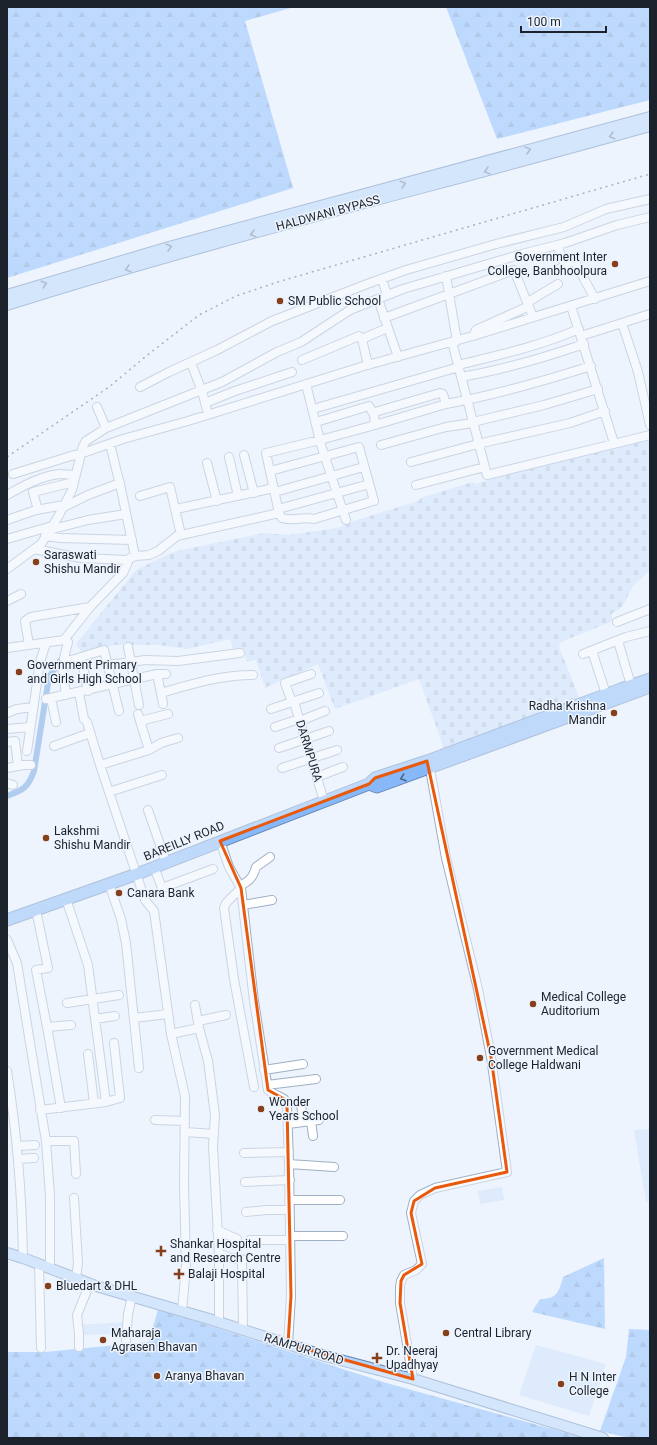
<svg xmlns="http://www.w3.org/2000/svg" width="657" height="1445" font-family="Roboto,sans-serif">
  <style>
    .grass { fill: #cbdffa }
    .forest { fill: url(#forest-firs) }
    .cemetery { fill: url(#cemetery-stones) }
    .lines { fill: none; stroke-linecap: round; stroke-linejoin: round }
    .canal { stroke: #679bdd; stroke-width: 6 }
    .minor-casing { stroke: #9fafc4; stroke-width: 10 }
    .major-casing { stroke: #6284b1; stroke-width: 12 }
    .highway-casing { stroke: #6284b1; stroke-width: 13 }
    .minor { stroke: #fff; stroke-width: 8 }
    .major { stroke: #b7d4fb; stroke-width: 10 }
    .highway { stroke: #87b8f9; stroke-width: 11 }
    .rail { stroke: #5a6069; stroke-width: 1.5; stroke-dasharray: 2 4; stroke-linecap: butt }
    .oneway { stroke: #6a7b93 }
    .oneway2 { stroke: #4c6688 }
    .marked { fill: none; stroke: #e8590c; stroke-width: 3; stroke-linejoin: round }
    .poi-dot { fill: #853f1a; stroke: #edf4fd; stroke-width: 1.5 }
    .labels { text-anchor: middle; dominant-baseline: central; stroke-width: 3; stroke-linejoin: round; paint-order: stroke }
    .street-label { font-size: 12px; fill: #1c222b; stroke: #edf4fd }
    .poi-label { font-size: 12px; fill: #1c222b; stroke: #edf4fd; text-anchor: start }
  </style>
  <defs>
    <pattern id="forest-firs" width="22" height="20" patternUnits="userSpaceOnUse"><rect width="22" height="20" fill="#84b9fe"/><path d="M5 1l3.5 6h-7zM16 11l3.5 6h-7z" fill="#6b96ce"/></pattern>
    <pattern id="cemetery-stones" width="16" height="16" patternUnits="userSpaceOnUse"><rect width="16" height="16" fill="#cbdffa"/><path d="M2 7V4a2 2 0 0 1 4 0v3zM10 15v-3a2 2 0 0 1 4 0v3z" fill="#aebfd6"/></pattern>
  </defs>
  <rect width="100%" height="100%" fill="#edf4fd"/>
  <path class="grass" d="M650,1129V1201L646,1202L634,1130Z
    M502,1187L504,1200L480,1204L478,1191Z
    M124,1322L123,1345L122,1334L83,1335V1346L80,1325Z
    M536,1345L606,1364L589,1416L519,1395Z"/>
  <path class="forest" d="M7,7H294L245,21L293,188L7,278Z
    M446,7H650V100L497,139Z
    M604,1258L605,1329L532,1312L540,1299C557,1299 559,1292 563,1277Z
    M158,1309L383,1382L585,1438H7V1352H45L149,1342Z
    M629,1329L650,1330V1438H629L600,1431L626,1357Z"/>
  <path class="cemetery" d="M650,437V570L633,586L622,607L611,614L613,621L561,642L559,647L580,700L445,751L419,679L335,709L318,664L265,688L256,660L247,662L244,652H234L230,639L187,649L158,645H114L82,653L76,644L136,570L169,554L177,551L264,533L288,535L337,528L357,520L418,501L421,498L473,482L476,484L488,480V478Z"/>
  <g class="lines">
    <path class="canal" d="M7,796C23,790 28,788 34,771L49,677L61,660"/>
    <defs>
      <path id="minor" d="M557,245L565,265
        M556,271L574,260L595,299
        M446,276L457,341
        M382,279L387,295
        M378,299L398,357
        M528,302L558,284
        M571,306L614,443
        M384,318L514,270L533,317
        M622,323L650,314
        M473,336L476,330L529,306
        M581,336L622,323L638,372L650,425
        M362,339L387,328
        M452,342L487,475L650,435
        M302,360L359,336L362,339L368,365
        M191,363L202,391L208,414
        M458,365C499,355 540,346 579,329
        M461,377C503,370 543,358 584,344
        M306,384L321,445L346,520
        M140,387L169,372L217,350L272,321L367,284L406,270L496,244L564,227L606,209L650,199
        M205,403L235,391L292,372
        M97,407L106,428
        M313,409L459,367
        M316,422L369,406L374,415
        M473,422L544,405L598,389
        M375,425L446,404
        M110,444L121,489L135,556
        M381,445L446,427L473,423
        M244,455L254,493
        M229,457L238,496
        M411,462L478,444L570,423L605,411
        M207,463L217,501
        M270,471L359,447L374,501
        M13,474L71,456L80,454L123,439L188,421L364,366L476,335L650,281
        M416,485L485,467
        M275,492L360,468
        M7,495C23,486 41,476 59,474C64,474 70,475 75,475
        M140,496L170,487L181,535
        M62,508L88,495L120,483
        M176,509L274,488
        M278,509L366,485
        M38,510L33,492L74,482
        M279,513L266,453L320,440L375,425L374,415L375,412L440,393L443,394L446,404C495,395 544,381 591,366
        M7,520L36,510L64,505
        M49,530L88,520L126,514
        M45,536L61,538L132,540
        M7,539L52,526
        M34,549L81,558L128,560L135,556L149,555L158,551L177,536L279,513L282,518C294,522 302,516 314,519L370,502
        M7,569L41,544L58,517L72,490L83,446L86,441L106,428L222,382L277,352L301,342L350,310L403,289L522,254L565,243L617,225L650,217
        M7,601L21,594
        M617,622L650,609
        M64,640L68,642L64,658L68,661L104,650L119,711
        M618,641L631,685
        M29,645L25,621L31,617L90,607
        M128,647L139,705
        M7,648L64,640L90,607L123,573L130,558
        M592,651L606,694
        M583,654L626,637L650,631
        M81,657L88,691
        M62,665L66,695
        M108,665L145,660L178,661L240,653
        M157,674H166
        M79,693L84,719
        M161,693L163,704
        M51,698L56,722
        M46,699L157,674L161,693C192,684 220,675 253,675
        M292,702L285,683L311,674
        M294,702L324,801
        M271,709L319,693
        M7,713L17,709L33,707
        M138,714L149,750
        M140,721L168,714
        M300,721L325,711
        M87,722L100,765L145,900L154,911L171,1034L185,1096L184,1184L186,1266L182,1311
        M275,727L299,719
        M7,729L30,727
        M7,742L15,741L18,766L7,768
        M54,746L90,733
        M279,748L329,731
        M27,751L40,662L46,643
        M100,765L149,750L161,743L178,738
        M18,766L24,765H31
        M282,768L337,750
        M317,777L343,767
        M7,783L13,785
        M109,792L162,775
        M148,810L166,862
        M220,841L229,867L241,888L254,1001L268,1090C274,1095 278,1095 284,1099L287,1105L289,1164L291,1296L288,1344
        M154,867L162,888L213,869
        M109,884L121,919L126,943L139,1068
        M240,886C249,881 253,878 256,867L270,857
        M241,888L226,903L224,908L234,979L254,1087
        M243,905L272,900
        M36,910L48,968L36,970L48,1032L61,1108
        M7,940L17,963L46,1141L50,1196V1268
        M67,1003L119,995
        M195,1005L199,1028L208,1061L215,1115L213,1146L219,1253V1322
        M134,1018L168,1014
        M95,1019L115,1016
        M198,1021L226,1015
        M47,1027L71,1025
        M171,1034L199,1028
        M88,1054L94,1103
        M264,1070L303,1064
        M7,1071C17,1133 22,1195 23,1258
        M267,1085L316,1079
        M106,1102L120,1098L114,1043
        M301,1103L303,1122
        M40,1110L106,1102L88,965L66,899
        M155,1120L185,1121
        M311,1121L313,1136
        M288,1124L319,1120
        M185,1132L214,1134
        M46,1141H74L76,1174
        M17,1146L35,1145
        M244,1153L289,1152
        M18,1159L34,1158
        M289,1164L334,1167
        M245,1182L290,1180
        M74,1198L78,1263L76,1278
        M289,1200H340
        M246,1212L267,1210H289
        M217,1230L237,1239
        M290,1236H343
        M250,1240H290
        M219,1253L230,1258L242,1259L243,1330
        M39,1264L41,1348
        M126,1341L128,1314L132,1296
        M79,1347V1334L77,1315L90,1283
        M413,1379L400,1303V1287L401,1281L404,1275L416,1270L422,1264L411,1213L414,1201L420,1195L435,1188L507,1172L491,1057L478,989L446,858L430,769"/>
      <path id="major" d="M7,295L169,247L650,117
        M7,305C219,238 436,186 650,126
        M7,1253L23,1258L96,1286L209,1319L325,1356L413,1379L603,1438"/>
      <path id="highway" d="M369,784L377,787L650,687
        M7,920L137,874L369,784L375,778L427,761L621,689L650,679"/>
    </defs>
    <use href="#minor" class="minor-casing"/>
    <use href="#major" class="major-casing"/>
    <use href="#highway" class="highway-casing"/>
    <use href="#minor" class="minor"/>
    <use href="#major" class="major"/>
    <use href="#highway" class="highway"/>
    <path class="rail" d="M7,457L109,387L145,357L199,315L236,296L281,281L650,174"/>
  </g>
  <defs><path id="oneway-chevron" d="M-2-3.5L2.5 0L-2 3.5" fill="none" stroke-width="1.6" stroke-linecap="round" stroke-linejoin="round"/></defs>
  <g class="oneway">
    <use href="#oneway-chevron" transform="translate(612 136) rotate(164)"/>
    <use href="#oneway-chevron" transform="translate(528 150) rotate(-15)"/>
    <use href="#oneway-chevron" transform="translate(487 171) rotate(165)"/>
    <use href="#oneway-chevron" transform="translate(403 184) rotate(-15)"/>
    <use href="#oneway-chevron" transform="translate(253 234) rotate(165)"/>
    <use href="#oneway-chevron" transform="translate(169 247) rotate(-16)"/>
    <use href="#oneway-chevron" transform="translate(128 269) rotate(164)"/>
    <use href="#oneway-chevron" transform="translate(44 284) rotate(-17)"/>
  </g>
  <use class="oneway2" href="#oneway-chevron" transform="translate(403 778) rotate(161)"/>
  <path d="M0 0H657V1445H0ZM427,761L491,1057L507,1172L435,1188L414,1201L411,1213L422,1264L404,1275L401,1281L400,1303L413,1379L288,1344L291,1296L287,1105L284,1099L268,1090L241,888L220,841L369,784L375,778Z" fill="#edf4fd" fill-opacity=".55" fill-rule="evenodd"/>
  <path class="marked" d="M427,761L491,1057L507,1172L435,1188L414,1201L411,1213L422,1264L404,1275L401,1281L400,1303L413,1379L288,1344L291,1296L287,1105L284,1099L268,1090L241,888L220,841L369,784L375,778Z"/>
  <g class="poi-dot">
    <circle cx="615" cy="264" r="4"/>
    <circle cx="280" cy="301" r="4"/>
    <circle cx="36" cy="562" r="4"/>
    <circle cx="19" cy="672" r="4"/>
    <circle cx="614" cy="713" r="4"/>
    <circle cx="46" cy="838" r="4"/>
    <circle cx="119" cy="893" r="4"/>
    <circle cx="533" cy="1004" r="4"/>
    <circle cx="480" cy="1058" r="4"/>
    <circle cx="261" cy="1109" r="4"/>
    <path d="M159 1245h4v4h4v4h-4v4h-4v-4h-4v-4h4z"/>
    <path d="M177 1268h4v4h4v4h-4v4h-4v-4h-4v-4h4z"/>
    <circle cx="48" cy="1286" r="4"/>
    <circle cx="446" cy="1333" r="4"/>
    <circle cx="103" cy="1340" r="4"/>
    <path d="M375 1352h4v4h4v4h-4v4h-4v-4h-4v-4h4z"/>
    <circle cx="157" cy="1376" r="4"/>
    <circle cx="561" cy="1384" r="4"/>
  </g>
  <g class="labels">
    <g class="street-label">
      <text transform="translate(328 213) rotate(-15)">HALDWANI BYPASS</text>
      <text transform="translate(309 751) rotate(73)">DARMPURA</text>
      <text transform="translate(184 841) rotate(-22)">BAREILLY ROAD</text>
      <text transform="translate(304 1349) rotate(17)">RAMPUR ROAD</text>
    </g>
    <g class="poi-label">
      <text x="607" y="257" text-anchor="end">Government Inter<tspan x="607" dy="14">College, Banbhoolpura</tspan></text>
      <text x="288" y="301">SM Public School</text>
      <text x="44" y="555">Saraswati<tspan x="44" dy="14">Shishu Mandir</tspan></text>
      <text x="27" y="665">Government Primary<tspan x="27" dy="14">and Girls High School</tspan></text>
      <text x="606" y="706" text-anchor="end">Radha Krishna<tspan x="606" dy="14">Mandir</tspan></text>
      <text x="54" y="831">Lakshmi<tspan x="54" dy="14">Shishu Mandir</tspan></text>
      <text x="127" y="893">Canara Bank</text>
      <text x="541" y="997">Medical College<tspan x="541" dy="14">Auditorium</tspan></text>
      <text x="488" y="1051">Government Medical<tspan x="488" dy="14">College Haldwani</tspan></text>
      <text x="269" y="1102">Wonder<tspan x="269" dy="14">Years School</tspan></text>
      <text x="170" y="1244">Shankar Hospital<tspan x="170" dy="14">and Research Centre</tspan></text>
      <text x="188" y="1274">Balaji Hospital</text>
      <text x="56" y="1286">Bluedart &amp; DHL</text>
      <text x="111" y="1333">Maharaja<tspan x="111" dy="14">Agrasen Bhavan</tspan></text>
      <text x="454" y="1333">Central Library</text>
      <text x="386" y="1351">Dr. Neeraj<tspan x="386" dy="14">Upadhyay</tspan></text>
      <text x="165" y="1376">Aranya Bhavan</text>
      <text x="569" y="1377">H N Inter<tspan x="569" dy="14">College</tspan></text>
    </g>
  </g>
  <rect width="657" height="1445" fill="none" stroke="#1c222b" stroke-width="16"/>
  <path d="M521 26v6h85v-6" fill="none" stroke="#1c222b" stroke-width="2"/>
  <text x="527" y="26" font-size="12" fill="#1c222b" stroke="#edf4fd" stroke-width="3" paint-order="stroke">100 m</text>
</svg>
